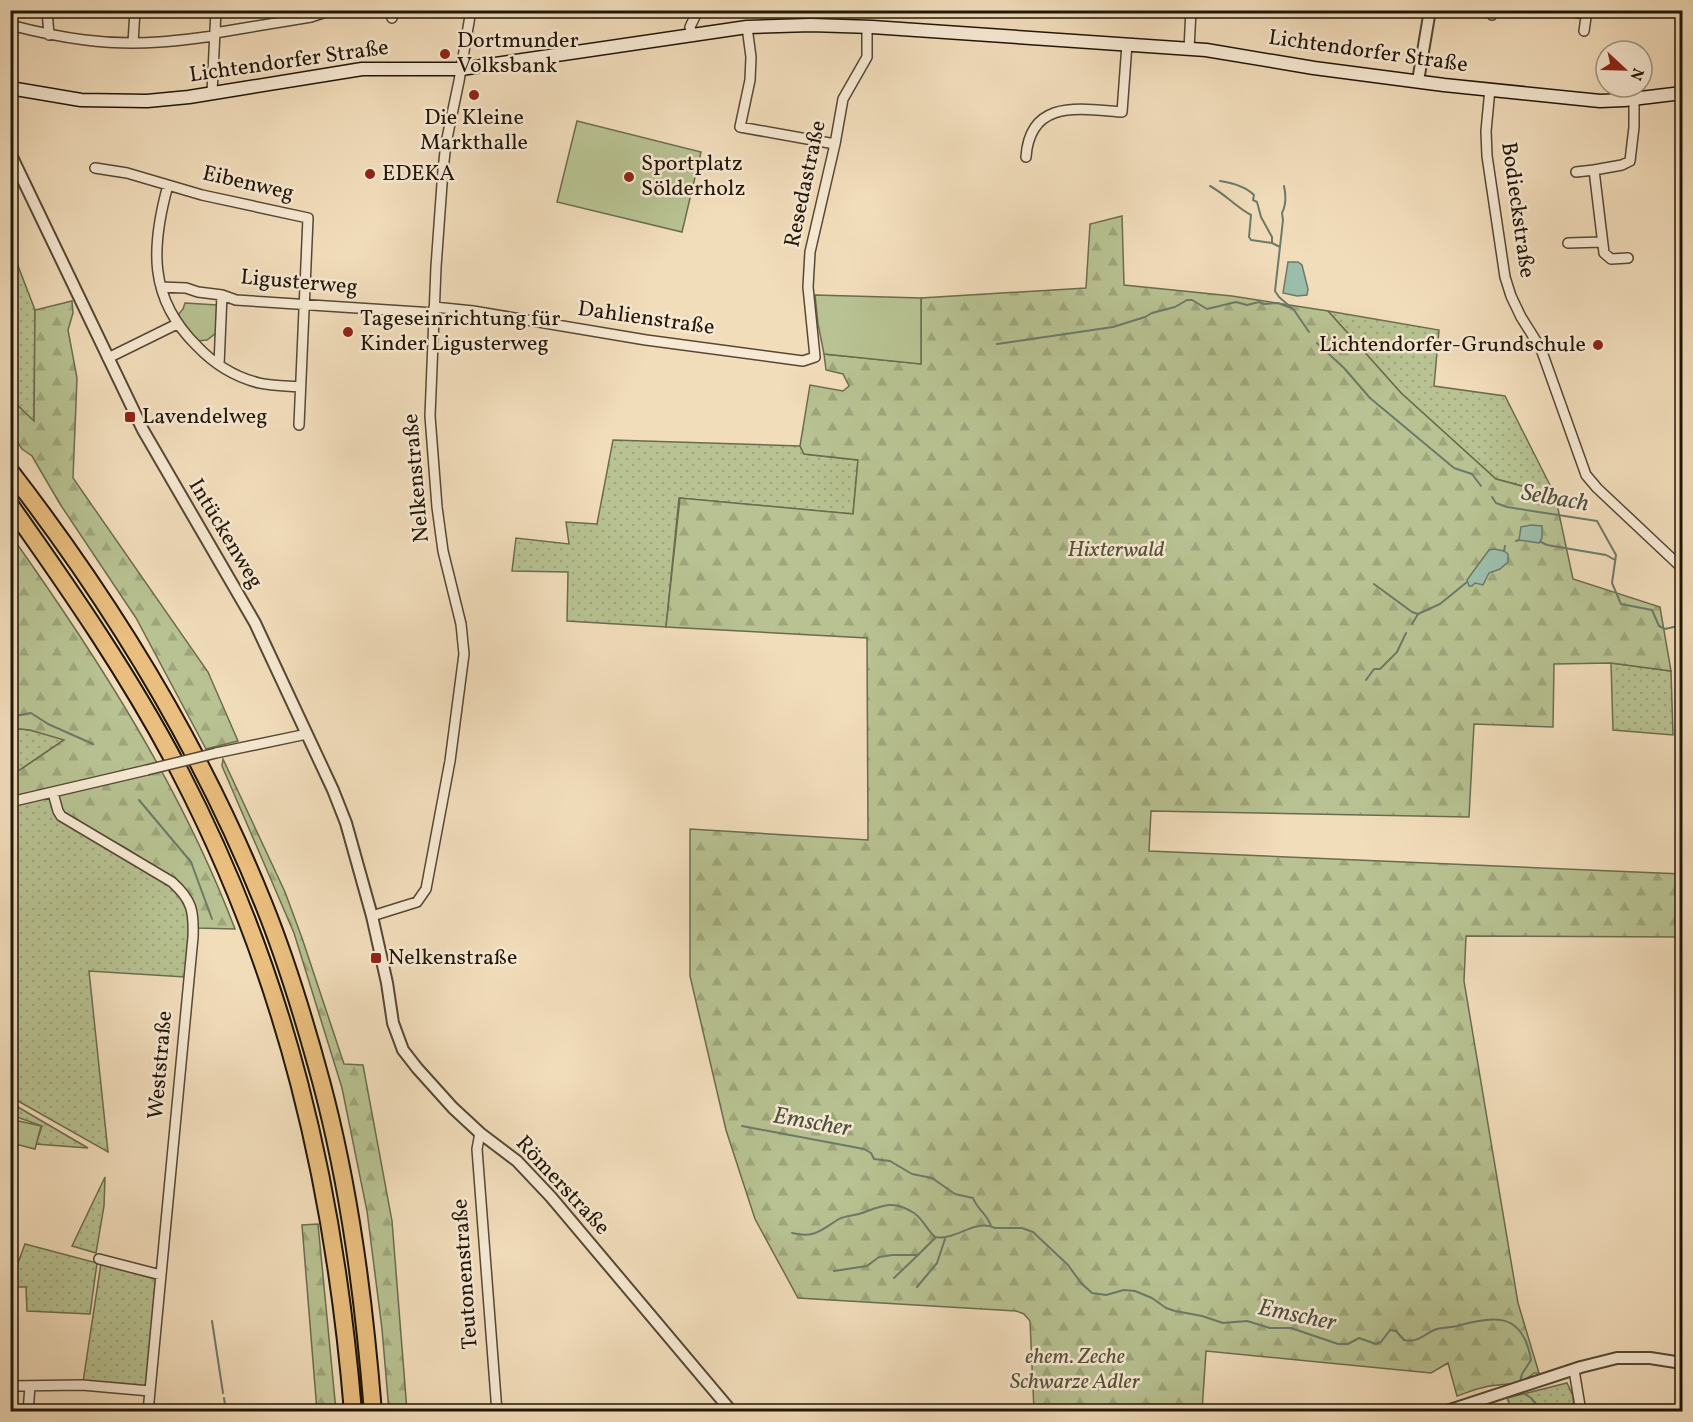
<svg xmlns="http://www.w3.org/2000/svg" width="1693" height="1422" font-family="Vollkorn,serif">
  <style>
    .grass { fill: url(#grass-dots); stroke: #6c6c4d; stroke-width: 1.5 }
    .forest { fill: url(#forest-firs); stroke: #6c6c4d; stroke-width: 1.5 }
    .park { fill: #b8c292; stroke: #6c6c4d; stroke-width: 1.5 }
    .water { fill: #9cbdab; stroke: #6b7a6a; stroke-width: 1.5 }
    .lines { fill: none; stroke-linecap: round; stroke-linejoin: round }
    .stream { stroke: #6b7a6a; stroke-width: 2 }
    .minor-casing { stroke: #554835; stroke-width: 12 }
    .tertiary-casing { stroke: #554835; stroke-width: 14 }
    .secondary-casing { stroke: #211608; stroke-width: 15 }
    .motorway-casing { stroke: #211608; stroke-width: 20 }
    .minor { stroke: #f7e9d3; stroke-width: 9 }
    .tertiary { stroke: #f7e9d3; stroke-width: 10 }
    .secondary { stroke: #f7e9d3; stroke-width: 12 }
    .motorway { stroke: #e9be7e; stroke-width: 16 }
    .minor-bridge-casing { stroke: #554835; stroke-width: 12; stroke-linecap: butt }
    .minor-bridge { stroke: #f7e9d3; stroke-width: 9 }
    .poi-dot { fill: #8f2418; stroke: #f7e9d3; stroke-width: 2 }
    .labels { text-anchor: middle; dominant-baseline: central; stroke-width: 5; stroke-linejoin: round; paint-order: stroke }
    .poi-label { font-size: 22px; fill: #211608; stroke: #f7e9d3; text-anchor: start }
    .street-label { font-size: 22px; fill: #211608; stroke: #f7e9d3 }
    .park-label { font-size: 22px; font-style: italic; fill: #565238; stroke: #f7e9d3 }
    .water-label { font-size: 24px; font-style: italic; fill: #4c5041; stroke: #f7e9d3 }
  </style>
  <defs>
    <pattern id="grass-dots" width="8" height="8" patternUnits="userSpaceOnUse" patternTransform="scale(1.5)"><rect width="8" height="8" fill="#b8c292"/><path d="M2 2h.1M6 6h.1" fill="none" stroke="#9ea67c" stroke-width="1.8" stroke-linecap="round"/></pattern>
    <pattern id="forest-firs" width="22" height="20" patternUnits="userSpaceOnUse" patternTransform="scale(1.5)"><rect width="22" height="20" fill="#b8c292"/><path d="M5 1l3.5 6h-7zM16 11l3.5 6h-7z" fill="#9ea67c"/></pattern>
  </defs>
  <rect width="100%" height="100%" fill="#f2ddbb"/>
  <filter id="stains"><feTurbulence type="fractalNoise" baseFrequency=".00333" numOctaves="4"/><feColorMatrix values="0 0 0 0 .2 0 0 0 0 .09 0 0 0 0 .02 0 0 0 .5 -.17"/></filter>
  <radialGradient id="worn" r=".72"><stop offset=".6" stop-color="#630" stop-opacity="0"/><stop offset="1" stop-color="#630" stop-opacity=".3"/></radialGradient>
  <path class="grass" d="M15,258L35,310L34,422L11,399L10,260Z
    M1328,311L1439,330L1434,386L1505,396L1555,495L1496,479L1401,393Z
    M613,440L800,446L804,454L858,460L853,514L679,498L666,627L567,621L568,572L512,571L516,538L569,544L566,522L597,524Z
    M1611,663L1671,671L1673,735L1613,730Z
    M11,728L30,730L65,739L11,776Z
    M52,796L57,815L170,884L183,898L190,919L185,977L89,971L108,1152L11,1097V806Z
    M11,1103L88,1148L36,1144L42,1126L11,1115Z
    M105,1177L104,1206L96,1253L72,1246Z
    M25,1244L97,1263L90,1314L27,1311L26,1287H11V1271H15Z
    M101,1263L158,1280L147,1389L83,1382Z
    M1567,1383L1573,1396L1574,1411H1512L1507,1398Z"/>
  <path class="forest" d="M1122,216L1124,285L1232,296L1328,311L1401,393L1496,479L1555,495L1573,579L1660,607L1671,671L1611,663L1554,664L1553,727L1474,724L1469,817L1151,811L1149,851L1682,874V937L1466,936L1464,981L1518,1303L1539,1373H1534C1519,1387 1503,1383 1485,1387C1475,1389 1466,1393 1457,1396L1448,1363L1431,1373L1206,1351L1202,1411H1034L1030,1321L1024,1314L1016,1311L798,1298L755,1219L726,1130L690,976V829L868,840L867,638L666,627L680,498L853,514L858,460L804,454L800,446L810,385L843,391L849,386L843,374L826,370L824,354L921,364V298L1086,288L1090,224Z
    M72,301L73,313L68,330L77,378L73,478L208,672L238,741L206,749L136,618L60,504L32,456L22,449L11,433V399L34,421L35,310Z
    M10,534C98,658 181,787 235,929L196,928L173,879L124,847L63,815L54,791L11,800V776L64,740L30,730L11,728Z
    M223,759L285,892L302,938L344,1064L363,1065L392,1221L407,1411H389L382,1329L367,1211L342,1088L294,933L222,766Z
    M318,1224L336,1411H317L302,1225Z"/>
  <path class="park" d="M577,121L701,152L682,232L557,202Z
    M815,295L921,298V364L824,354L818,324Z
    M185,303L217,305L216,333L207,340L197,341L178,315L183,309Z
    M10,1119L41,1126L35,1149L11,1143Z"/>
  <path class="water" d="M1288,262H1298L1302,265L1308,289L1307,295L1297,296L1283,293Z
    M1531,525L1542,526V538L1539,543L1519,540L1521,527Z
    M1494,549L1504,551L1508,554V562L1500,569L1489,573L1483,585L1475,583L1472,586H1469L1467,580L1489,550Z"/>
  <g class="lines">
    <path class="stream" d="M1220,181C1233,183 1245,186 1254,195L1253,200L1257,202L1261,217L1272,237V243L1280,247
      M1210,186C1225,194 1236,207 1251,215L1249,237L1251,240L1272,243
      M1284,186C1286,195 1286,205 1282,213L1283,220L1275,291L1279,297L1294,310L1309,332
      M1317,343L1344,368L1370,398L1454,468L1472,474L1481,486
      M997,344L1113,327L1145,317L1152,313L1175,307L1187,300H1192L1207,309L1236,302L1247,305L1259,302L1264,304L1278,303L1291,308
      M1492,497L1496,503L1507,507L1597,521L1616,555L1612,583L1621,604L1652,610L1659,626L1665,629L1682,625
      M1516,541L1519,540
      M1541,542L1547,545L1606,555L1615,560
      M1504,551L1505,546
      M1374,584L1412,612L1418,614
      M1412,624L1418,614L1440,604L1467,582
      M1366,680L1374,669H1380L1397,652L1406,633
      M10,717L31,713L48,724L93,744
      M139,800L191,862L212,919
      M742,1126L864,1149L871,1153L874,1159L890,1161L912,1174L932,1178L955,1194L973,1198C977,1209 987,1214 991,1226
      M792,1233C815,1239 822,1229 839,1219C846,1215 854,1216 862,1213C881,1206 893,1199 914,1213C923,1219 927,1230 935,1237C956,1241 975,1218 995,1228H1022L1033,1232L1068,1265L1081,1283L1092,1293L1106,1295L1124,1290L1135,1291L1152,1298L1166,1308L1175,1311L1202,1316L1223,1323L1247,1321L1270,1328H1291L1338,1344H1348L1359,1338L1376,1344L1381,1342L1390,1330L1396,1331L1404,1340C1418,1343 1423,1335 1434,1330C1441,1327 1449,1328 1457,1326C1494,1315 1523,1312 1531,1360L1522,1374L1520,1382
      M834,1271L867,1266L879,1257L892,1255H918L935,1238
      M894,1278L918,1255
      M917,1287L937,1263L945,1239
      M212,1321L223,1393
      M1523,1393L1531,1398L1543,1412
      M224,1398L226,1412"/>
    <defs>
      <path id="minor" d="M47,10L49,35
        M1562,10L1586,14
        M1492,15L1493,10
        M392,18V10
        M10,25C60,38 108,46 159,42C178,41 197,38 215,36
        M747,27L751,57L750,80L740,127L835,144
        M1584,31L1587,10
        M215,33L311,17L329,11
        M692,36L690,27L698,10
        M133,43L135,10
        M1189,49L1191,10
        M1490,89L1486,131L1487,156L1505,277L1511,296L1521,317L1541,349L1586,475L1597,488L1682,568
        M212,93L216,10
        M1026,157C1030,98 1081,109 1122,112L1127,44
        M95,168L127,173L202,195L308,218L299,425
        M1576,172L1594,170
        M168,185C151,247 148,298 197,346C214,364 235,377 259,383C272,386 287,386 300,387
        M1568,243L1602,242
        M1628,258L1611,259L1604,253L1594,170L1622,165L1630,161L1634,127V99
        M161,287L186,288L198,292L222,295L236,300L434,313
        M434,307L473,311L646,340L803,361L815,357L808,287L810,252L835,144L843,99L867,57V27
        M108,358L177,324
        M219,365L222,295
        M216,753L307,734
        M53,793L58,811L61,816L172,882C192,900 194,911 193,937L148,1412
        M10,802L147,770
        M372,916L417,902L426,889L450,761L464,654L461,624L443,551L437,507L430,416L436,267L443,170L446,143L459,81L471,10
        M480,1133L477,1149L497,1412
        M99,1259L161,1275
        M1574,1370L1581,1412
        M10,1386L82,1385L150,1391
        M28,1412L30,1386"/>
      <path id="tertiary" d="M1418,81L1430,10
        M10,153L143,430L255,623L333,790L346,823L372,916L387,983L393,1023L403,1050L417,1068L453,1108L480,1133L517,1161L551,1197L732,1412
        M1444,1412L1581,1367L1617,1358H1650L1682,1363"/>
      <path id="secondary" d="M10,88L81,100L147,101L189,97L362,69H461L747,27L811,25L872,27L1206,50L1314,68L1444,85L1600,101L1624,100L1682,93"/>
      <path id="motorway" d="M10,471C112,603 202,750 264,905C287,962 305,1022 321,1081C350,1189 364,1301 373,1412
        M10,505C71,591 131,678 180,772C286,976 334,1184 353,1412"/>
    </defs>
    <use href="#minor" class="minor-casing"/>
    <use href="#tertiary" class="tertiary-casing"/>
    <use href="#secondary" class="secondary-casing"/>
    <use href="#motorway" class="motorway-casing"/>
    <use href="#minor" class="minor"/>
    <use href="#tertiary" class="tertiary"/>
    <use href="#secondary" class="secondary"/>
    <use href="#motorway" class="motorway"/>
    <defs>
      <path id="minor-bridge" d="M147,770L216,753"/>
    </defs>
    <use href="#minor-bridge" class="minor-bridge-casing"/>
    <use href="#minor-bridge" class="minor-bridge"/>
  </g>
  <g class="poi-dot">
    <circle cx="445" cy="54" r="6"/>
    <circle cx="474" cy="95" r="6"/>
    <circle cx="370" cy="174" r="6"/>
    <circle cx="629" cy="177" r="6"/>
    <circle cx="348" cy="332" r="6"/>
    <circle cx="1598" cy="345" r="6"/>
    <rect x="124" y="411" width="12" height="12" rx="3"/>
    <rect x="370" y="952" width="12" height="12" rx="3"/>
  </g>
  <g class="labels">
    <g class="poi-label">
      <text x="457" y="41">Dortmunder<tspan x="457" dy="25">Volksbank</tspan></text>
      <text x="474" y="118" text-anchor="middle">Die Kleine<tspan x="474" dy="25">Markthalle</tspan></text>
      <text x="641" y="164">Sportplatz<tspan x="641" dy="25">Sölderholz</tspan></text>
      <text x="382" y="174">EDEKA</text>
      <text x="360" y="319">Tageseinrichtung für<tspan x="360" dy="25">Kinder Ligusterweg</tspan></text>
      <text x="1586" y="345" text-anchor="end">Lichtendorfer-Grundschule</text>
      <text x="142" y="417">Lavendelweg</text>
      <text x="388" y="958">Nelkenstraße</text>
    </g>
    <g class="street-label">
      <text transform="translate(1368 52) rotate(8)">Lichtendorfer Straße</text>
      <text transform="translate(289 62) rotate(-8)">Lichtendorfer Straße</text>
      <text transform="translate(248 184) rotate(13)">Eibenweg</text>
      <text transform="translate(806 184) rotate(-78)">Resedastraße</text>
      <text transform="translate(1517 210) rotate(82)">Bodieckstraße</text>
      <text transform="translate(299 283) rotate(5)">Ligusterweg</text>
      <text transform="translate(646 319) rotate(8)">Dahlienstraße</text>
      <text transform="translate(417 478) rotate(-95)">Nelkenstraße</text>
      <text transform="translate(225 534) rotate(59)">Intückenweg</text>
      <text transform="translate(161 1065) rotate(-85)">Weststraße</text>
      <text transform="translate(562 1186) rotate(47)">Römerstraße</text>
      <text transform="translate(466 1274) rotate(-94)">Teutonenstraße</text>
    </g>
    <g class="park-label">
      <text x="1116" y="550">Hixterwald</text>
      <text x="1075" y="1357">ehem. Zeche<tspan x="1075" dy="25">Schwarze Adler</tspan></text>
    </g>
    <g class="water-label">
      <text transform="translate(1555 499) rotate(10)">Selbach</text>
      <text transform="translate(812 1123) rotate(10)">Emscher</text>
      <text transform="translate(1297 1316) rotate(12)">Emscher</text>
    </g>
  </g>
  <rect width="1693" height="1422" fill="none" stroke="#f2ddbb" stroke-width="36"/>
  <rect x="12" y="12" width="1669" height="1398" fill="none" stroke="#211608" stroke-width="3"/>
  <rect x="18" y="18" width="1657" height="1386" fill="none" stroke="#211608" stroke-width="1.5"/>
  <g transform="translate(1624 69) rotate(112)"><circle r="28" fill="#f7e9d3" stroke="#a19582" stroke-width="1.5"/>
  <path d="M0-4.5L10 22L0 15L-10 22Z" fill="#8f2418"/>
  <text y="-9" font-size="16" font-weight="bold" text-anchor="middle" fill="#211608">N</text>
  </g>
  <rect width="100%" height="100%" filter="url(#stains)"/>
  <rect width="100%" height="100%" fill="url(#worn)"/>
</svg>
